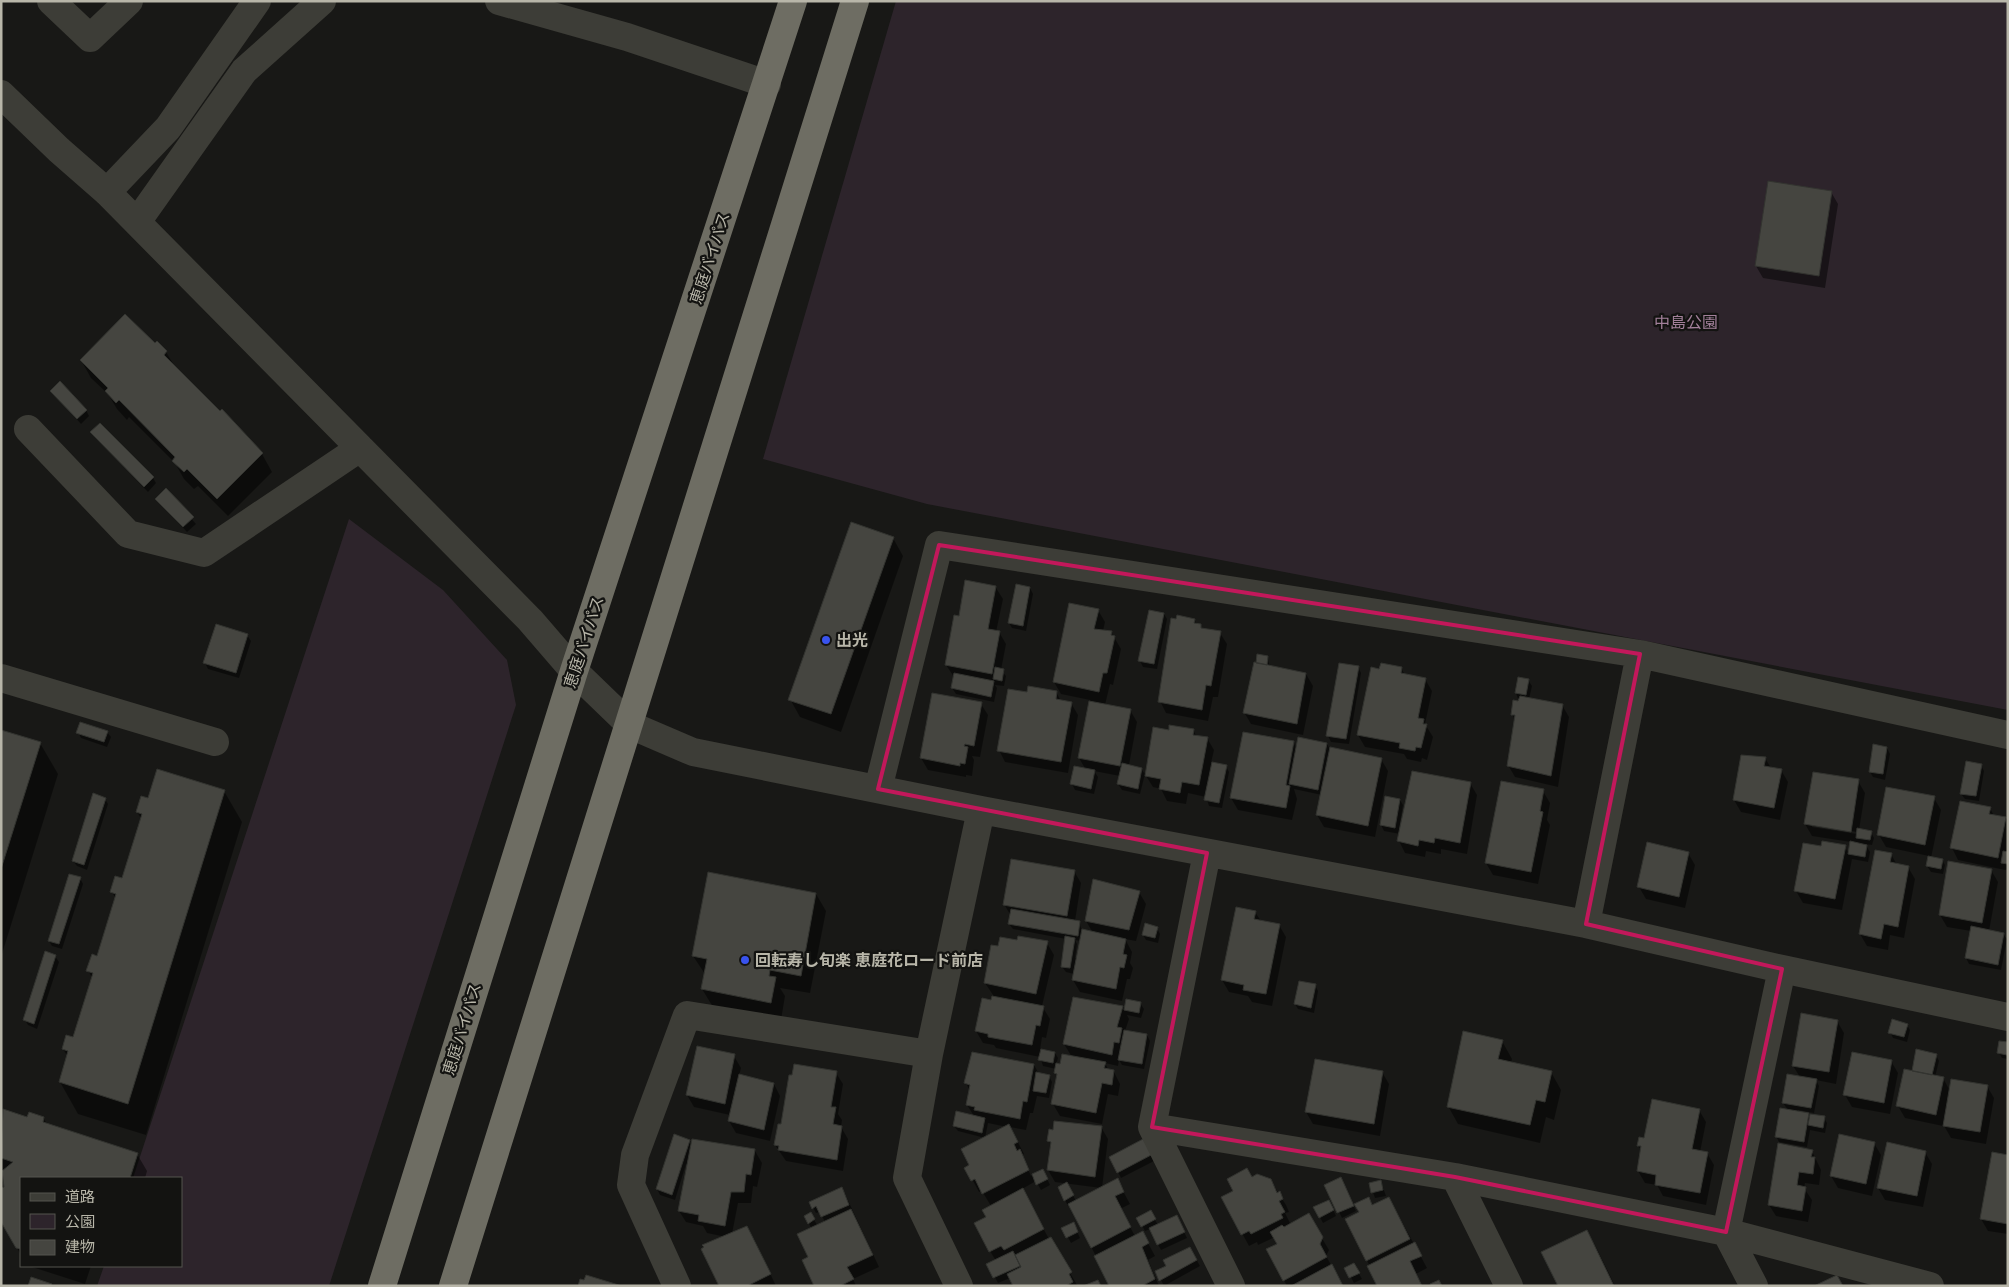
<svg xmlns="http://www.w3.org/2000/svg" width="2009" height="1287" font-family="'Space Grotesk','Noto Sans JP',sans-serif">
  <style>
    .green { fill: #2d242b }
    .shadow { fill: #0007; fill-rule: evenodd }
    .building { fill: #454540; stroke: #333430 }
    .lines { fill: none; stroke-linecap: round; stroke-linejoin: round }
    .minor { stroke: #3d3d37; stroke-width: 28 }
    .highway { stroke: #6e6d63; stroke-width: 28 }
    .marked { fill: none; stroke: #c2185b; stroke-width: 4; stroke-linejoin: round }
    .poi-dot { fill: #3953ee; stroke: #131311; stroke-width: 2 }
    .labels { text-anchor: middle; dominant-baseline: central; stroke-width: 4.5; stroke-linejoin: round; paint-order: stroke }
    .street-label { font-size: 16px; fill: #b8b6a9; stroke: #131311 }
    .park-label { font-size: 16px; fill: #a2809a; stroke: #131311 }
    .poi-label { font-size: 16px; font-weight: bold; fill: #b8b6a9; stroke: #131311; text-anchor: start }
  </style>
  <rect width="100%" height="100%" fill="#181816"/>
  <path class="green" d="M896,1H2008V710L927,504L763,459Z
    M349,519L443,590L507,660L516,705L329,1286H97L104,1266H181V1178H133Z"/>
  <path class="shadow" d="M1831,192L1838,204L1825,288L1763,278L1756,266Z
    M155,345L166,352L175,367L262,454L272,472L228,516L198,486L194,489L184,479L175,463L129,417L127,420L117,409L108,394L91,378L81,360Z
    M52,391L86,410L89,416L81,424Z
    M91,433L153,478L156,483L148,492Z
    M166,490L196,524L187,532L157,499Z
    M893,538L903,556L841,732L800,717L790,699Z
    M996,588L1003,599L996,632H999L1006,644L1001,670L1006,676L1004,686L995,685L997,688L994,702L956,694L952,688L954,677L946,665L960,618Z
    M1030,588L1033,594L1026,631L1012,628L1009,623Z
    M1070,604L1098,610L1105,622L1103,631L1111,632L1121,649L1113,685L1110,684L1105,705L1130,710L1137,722L1129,765L1141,769L1145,774L1140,794L1122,790L1118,784L1120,776L1094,771L1098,777L1094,794L1075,790L1072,784L1086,770L1079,758L1090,700L1061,694L1054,682Z
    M1164,614L1167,619L1157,669L1143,667L1140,661Z
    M1194,620L1203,630L1220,633L1227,644L1218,697H1213L1208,721L1166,713L1160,701Z
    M247,635L251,641L239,678L208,669L205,663Z
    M1267,657L1270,667L1306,674L1313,686L1303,735L1251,724L1244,712Z
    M1358,667L1361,673L1349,744L1331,742L1328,736Z
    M1401,668L1405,675L1425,679L1432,691L1425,724L1433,737L1427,760L1422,758L1421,762L1407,759L1404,754L1365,747L1358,735L1380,670Z
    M1528,680L1532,686L1529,699L1562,705L1569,717L1558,787L1515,777L1508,765L1515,720L1512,714L1519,702L1516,693Z
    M1056,692L1061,701L1071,703L1078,715L1068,773L1005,762L999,750L1028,694Z
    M933,695L981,704L988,715L980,757L972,756L974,760L972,776L966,775V777L928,770L921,758Z
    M1193,730L1197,737L1207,738L1214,750L1211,763L1226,766L1229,772L1222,808L1209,806L1206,797L1188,793L1186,804L1167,801L1161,789L1153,787L1146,776L1170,731Z
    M1,731L40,743L58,774L1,957Z
    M78,732H107L111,737L107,747L81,738Z
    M1293,742L1297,749L1327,744L1331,751L1381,759L1388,771L1375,837L1324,827L1317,815L1322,795L1294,789L1297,799L1292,820L1238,810L1231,798Z
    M1887,748L1890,754L1885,780L1873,777L1870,772Z
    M1765,758L1771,768L1781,770L1788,782L1780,820L1741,812L1734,800Z
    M1981,765L1984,771L1979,801L1965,799L1961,794Z
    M1858,781L1865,793L1859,830L1871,832L1874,838L1872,845L1865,844L1870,852L1868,862L1852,859L1842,910L1803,903L1796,891L1822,848L1845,847L1849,854L1851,842L1812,836L1805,824ZM1812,824L1857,832V834L1812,827Z
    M1470,783L1477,795L1467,854L1441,849V854L1426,851L1425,857L1405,853L1399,841L1400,834L1384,831L1381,825L1400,800L1403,805L1399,829L1401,830Z
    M224,791L242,822L146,1135L78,1114L60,1082L68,1057L63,1049L74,1039L92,978L88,970L98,957L116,899L112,892L123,879L142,820L137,812L149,799Z
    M1543,791L1550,803L1547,820L1550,825L1538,884L1493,875L1486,863Z
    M1934,798L1941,810L1931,858L1942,860L1945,865L1943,874L1931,872L1927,866L1929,856L1886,847L1879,835Z
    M105,799L108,804L87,870L77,866L73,861Z
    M1990,808L1994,816L2006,818L2008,822V869L2005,870L1958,860L1952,848Z
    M1688,853L1695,865L1685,908L1646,899L1639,887Z
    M1891,854L1897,865L1908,867L1915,879L1904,938L1890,935L1888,950L1867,946L1860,934Z
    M1991,870L1998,882L1989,931L2003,934L2007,939L2001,970L1969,964L1966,958L1971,931L1947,927L1940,915Z
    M1074,871L1081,883L1075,921L1079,922L1082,931L1093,933L1086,921L1094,880L1139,892L1146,904L1136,941L1125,939L1132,952L1130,963L1133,968L1130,979H1127L1122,1001L1080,992L1073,980L1074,974L1066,972L1062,967L1066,939L1013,929L1009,924L1011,916L1004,904ZM1075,940L1081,941L1078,958H1075L1077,944Z
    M80,878L83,884L62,949L52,946L49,941Z
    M816,894L826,911L810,993L780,988L785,996L781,1020L713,1007L702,989L705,974L693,956Z
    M1255,912L1261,921L1279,925L1286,937L1272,1006L1252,1002L1248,996L1229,992L1222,980Z
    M1157,928L1160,934L1158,943L1146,940L1143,935Z
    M1018,941L1047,943L1054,955L1042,1006L1050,1019L1046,1038L1042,1037L1040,1050L1055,1053L1058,1058L1056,1065L1061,1066L1072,1057L1064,1044L1122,1007L1125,1011L1127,1000L1140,1003L1144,1009L1141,1018L1127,1015L1129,1019L1125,1031L1147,1035L1150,1041L1144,1069L1122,1065L1119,1060L1118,1066L1105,1063L1109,1071L1114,1072L1120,1084L1118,1096L1108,1094L1102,1124L1060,1116L1053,1104L1058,1077L1056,1069L1043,1066L1040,1057L996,1048L994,1045L983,1043L976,1031L992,1001L993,995L985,983L999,948Z
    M55,956L59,962L37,1029L28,1025L25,1020Z
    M1315,985L1318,991L1314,1013L1298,1009L1295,1004Z
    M1837,1021L1844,1033L1836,1084L1816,1080L1819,1086L1814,1113L1798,1110L1797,1112L1824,1118L1827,1123L1825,1133L1810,1130L1807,1147L1779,1142L1776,1136L1788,1110L1783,1103L1800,1077L1793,1066Z
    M1907,1025L1910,1030L1907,1042L1893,1038L1890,1032Z
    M1502,1041L1512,1059L1511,1063L1551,1072L1561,1090L1554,1120L1546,1117L1540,1143L1458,1124L1448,1106Z
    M2008,1043V1059L2002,1058L1999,1053Z
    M1936,1055L1939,1061L1935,1077L1943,1078L1950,1091L1987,1086L1994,1098L1986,1144L1951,1138L1943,1124V1126L1905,1118L1898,1106L1914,1072Z
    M734,1056L741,1068L739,1076L774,1084L780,1096L770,1141L736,1133L729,1121L730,1115L694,1107L687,1095Z
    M1891,1061L1898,1073L1890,1114L1852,1107L1845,1095Z
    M1034,1065L1039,1074L1049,1076L1052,1082L1049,1098L1037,1096L1033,1113H1030L1026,1130L1010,1127L1024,1154L1022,1155L1031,1176L1043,1170L1050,1185L1041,1190L1036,1181L1022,1189L1049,1239L1050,1238L1077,1285L1075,1286H1014L1010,1278L998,1283L988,1264L996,1261L990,1251L988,1217L991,1206L982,1191L979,1192L966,1168L971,1166L1007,1127L988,1123L985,1138L958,1131L954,1126L974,1116L967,1105L970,1091L966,1083Z
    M1382,1072L1389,1084L1380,1136L1313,1124L1306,1112Z
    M836,1073L843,1084L838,1114L842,1120L841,1127L848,1139L843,1171L786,1161L775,1145L782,1126Z
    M1699,1110L1706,1122L1700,1152L1707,1153L1714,1165L1706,1205L1663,1196L1657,1185L1645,1183L1638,1171L1642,1151L1638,1146Z
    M4,1111L28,1119L43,1118L48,1125L137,1154L147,1171L145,1178H21V1255L1,1219L5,1187L1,1173V1120Z
    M1101,1127L1108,1139L1102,1188L1117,1180L1130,1204L1120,1209L1135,1236L1142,1232L1155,1256L1148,1260L1159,1286H1111L1070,1205L1068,1206L1065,1200L1067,1184L1076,1201L1101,1188L1055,1182L1048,1170L1051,1146L1049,1141Z
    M1145,1140L1156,1160L1121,1178L1111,1158Z
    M689,1141L692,1146L755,1151L762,1163L757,1187L753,1186L751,1203H738L732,1234L754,1239L776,1286H720L726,1237L707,1233L703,1226L686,1222L679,1211L688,1165L686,1164L675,1200L660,1195L657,1189Z
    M1874,1143L1881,1155L1872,1196L1838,1188L1831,1176Z
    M1812,1151L1821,1170L1819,1185L1805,1183L1804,1188L1812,1200L1808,1222L1776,1216L1769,1205Z
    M1925,1152L1932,1164L1923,1207L1885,1200L1878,1188Z
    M2008,1156V1234L1988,1231L1981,1219Z
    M1252,1178L1270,1180L1286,1205L1289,1212L1285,1213L1291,1225L1308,1215L1329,1250L1326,1256L1343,1286H1287L1268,1250L1278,1244L1275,1237L1258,1245L1257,1242L1249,1246L1223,1198Z
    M1381,1182L1386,1196L1375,1198L1370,1184Z
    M1343,1184L1356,1211L1342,1218L1326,1186Z
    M845,1194L879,1267L853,1279L856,1286H816L810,1258L812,1229L805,1217L810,1214L818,1226L825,1222L820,1212L816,1213L810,1202Z
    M1389,1198L1427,1268L1416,1274L1422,1286H1378L1367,1260L1372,1206Z
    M1332,1207L1336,1216L1323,1223L1315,1208Z
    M1150,1212L1158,1225L1179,1222L1187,1238L1161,1250L1150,1229L1145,1231L1138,1218Z
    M1063,1228L1076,1229L1080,1238L1071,1243Z
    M1586,1231L1597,1249L1615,1286H1559Z
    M1190,1248L1200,1266L1164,1286L1157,1272L1167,1267Z
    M1354,1265L1362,1279L1354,1283L1346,1268Z
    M29,1266H91L85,1284Z"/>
  <path class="building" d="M1768,181L1832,191L1819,276L1755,266Z
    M125,314L155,343L157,341L167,351L164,355L220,411L222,409L263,453L217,499L187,469L184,472L172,461L175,457L119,400L116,403L105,391L108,388L80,360Z
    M60,381L87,410L77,419L50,391Z
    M100,423L154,477L144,487L90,432Z
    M166,488L194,517L183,527L155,499Z
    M851,522L894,537L831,714L788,700Z
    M965,580L996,586L988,629L1000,631L992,674L945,665L954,615L959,616Z
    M1016,584L1030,587L1023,626L1008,623Z
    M1069,603L1099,609L1094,629L1112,631L1111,635L1115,636L1107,673H1103L1099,692L1053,682Z
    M1149,610L1164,613L1154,664L1138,661Z
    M1177,615L1195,619L1194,623L1201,624V628L1221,631L1211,686L1206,685L1202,710L1158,702L1171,618L1176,619Z
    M216,624L248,634L236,673L203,663Z
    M1257,654L1268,656L1267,665L1256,663Z
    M1254,662L1306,673L1297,724L1243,713Z
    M1339,663L1359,666L1346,739L1326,736Z
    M1381,663L1402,667L1401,673L1426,678L1418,718L1424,719L1423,724H1427L1421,748L1416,747L1415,751L1399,748L1400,743L1357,735L1371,667L1379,669Z
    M995,667L1004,669L1002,681L993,679Z
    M954,673L994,681L991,697L951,688Z
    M1518,677L1529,679L1526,695L1515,693Z
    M1028,686L1057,691L1056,699L1072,702L1061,762L997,751L1008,689L1027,692Z
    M932,693L982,702L974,746L965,744L964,746L968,747L965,764L960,763V766L920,758Z
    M1520,696L1563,704L1551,776L1507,766L1515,715H1511L1513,700L1518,701Z
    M1089,701L1131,709L1120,766L1078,758Z
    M80,722L108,731L104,742L76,733Z
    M1169,725L1194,729L1193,735L1208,737L1199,785L1182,782L1180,793L1159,789L1161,779L1145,776L1153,727L1169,730Z
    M1,730L41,742L1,869Z
    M1243,732L1294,741L1286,785L1290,786L1286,808L1230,798Z
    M1298,737L1327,743L1318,790L1289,784Z
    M1873,744L1887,747L1883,774L1869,772Z
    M1330,747L1382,758L1368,826L1316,815Z
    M1741,755L1766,757L1764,766L1782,769L1774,808L1733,800Z
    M1966,761L1982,764L1976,796L1960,794Z
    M1212,762L1227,765L1219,803L1204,800Z
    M1122,763L1142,768L1138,789L1117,784Z
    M1074,766L1095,770L1091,789L1070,784Z
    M157,769L225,790L128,1104L59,1082L68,1051L62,1049L66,1035L73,1037L93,973L86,971L92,954L97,956L116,894L110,892L115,876L122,878L142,814L136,812L141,796L148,798Z
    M1412,771L1471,782L1460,843L1435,838L1434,843L1419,840L1418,846L1397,841Z
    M1813,772L1859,779L1851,832L1804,824Z
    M1501,781L1544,789L1540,811L1543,812L1531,872L1485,863Z
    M1886,787L1935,796L1925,845L1877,835Z
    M93,793L106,798L84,865L72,861Z
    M1385,796L1400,799L1395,828L1380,825Z
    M1960,801L1991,807L1989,814L2006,817L1998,858L1950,848Z
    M1857,828L1872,831L1870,840L1856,838Z
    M1822,841L1846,845L1835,899L1794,891L1803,843L1821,846Z
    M1850,841L1867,845L1865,857L1848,854Z
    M1647,842L1689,852L1679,897L1637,887Z
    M1875,850L1892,853L1890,862L1909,866L1898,927L1884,924L1881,939L1859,934Z
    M2003,851L2008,852V864L2001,863Z
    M1928,856L1943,859L1941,869L1926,866Z
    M1011,859L1075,870L1067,916L1003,905Z
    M1948,861L1992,869L1982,923L1939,915Z
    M708,872L816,893L801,976L770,970L769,976L776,977L771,1003L701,989L707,959L692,956Z
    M69,874L81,877L59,944L48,941Z
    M1093,879L1140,891L1129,930L1085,921Z
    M1236,907L1256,911L1254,919L1280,924L1266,994L1243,990L1244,985L1221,980Z
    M1011,909L1080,921L1078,936L1008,924Z
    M1145,923L1158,927L1155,938L1142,935Z
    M1971,926L2004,933L1998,965L1965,958Z
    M1082,929L1126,939L1123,954L1127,955L1124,968L1120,967L1116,989L1072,980Z
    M1018,936L1048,941L1036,994L984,983L991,945L998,946L1000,937L1017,940Z
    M1065,936L1075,938L1070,968L1061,967Z
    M45,951L56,955L34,1024L23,1020Z
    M1299,981L1316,984L1311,1008L1294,1004Z
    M992,996L1044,1006L1040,1026L1036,1025L1032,1045L988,1037V1034L975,1031L982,998L991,1000Z
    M1073,997L1123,1006L1117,1027L1122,1028L1119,1043L1114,1042L1112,1055L1063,1044Z
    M1126,999L1141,1002L1139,1013L1124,1010Z
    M1801,1013L1838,1020L1829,1072L1792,1066Z
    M1892,1019L1908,1024L1904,1037L1888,1033Z
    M1124,1030L1147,1034L1142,1064L1118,1060Z
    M1463,1031L1503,1040L1498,1059L1552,1071L1545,1102L1536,1100L1530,1125L1447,1107Z
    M1999,1041L2008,1042L2007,1055L1997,1053Z
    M697,1046L735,1054L725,1104L686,1095Z
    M1041,1049L1055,1052L1053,1063L1038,1060Z
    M1916,1049L1937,1054L1932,1075L1912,1071Z
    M972,1052L1034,1064L1027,1102L1023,1101L1020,1119L974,1110L975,1107L966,1105L970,1085L964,1083Z
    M1852,1052L1892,1060L1884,1103L1843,1095Z
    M1062,1054L1106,1062L1104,1068L1114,1070L1112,1085L1102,1083L1096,1113L1051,1104L1057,1074L1054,1073L1056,1063L1060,1064Z
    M1315,1059L1383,1071L1374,1124L1305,1112Z
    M794,1064L837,1071L831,1107H836L833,1124L842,1126L837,1160L778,1150L779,1146L774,1145L778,1124H781L789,1075H792Z
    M1904,1069L1944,1077L1936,1115L1896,1106Z
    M1036,1072L1050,1075L1046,1093L1033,1091Z
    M739,1074L774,1083L764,1130L728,1121Z
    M1787,1074L1817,1079L1811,1108L1782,1103Z
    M1951,1079L1988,1085L1980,1132L1943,1126Z
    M1652,1099L1700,1109L1692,1149L1708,1152L1700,1193L1655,1185L1656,1175L1637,1171L1641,1146H1637L1639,1137L1644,1138Z
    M1780,1108L1809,1113L1804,1142L1775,1137Z
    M3,1109L27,1117L29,1112L44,1117L43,1122L138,1153L130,1178H21V1249L16,1248L1,1222V1188L4,1187L2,1171L13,1162L1,1158Z
    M956,1111L985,1118L982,1133L953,1126Z
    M1810,1114L1825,1116L1823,1128L1808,1125Z
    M1054,1121L1102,1126L1095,1177L1047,1170L1051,1142L1047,1141L1049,1129L1053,1130Z
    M1009,1124L1018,1142L1014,1144L1017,1151L1020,1149L1029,1170L982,1194L975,1179L971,1181L964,1168L969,1165L961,1149Z
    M674,1134L690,1140L672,1195L656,1189Z
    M1839,1134L1875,1142L1866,1184L1830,1176Z
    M1145,1138L1153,1154L1117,1173L1109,1157Z
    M692,1139L755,1149L751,1175L746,1174L744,1192H731L725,1226L698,1221L699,1215L678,1211Z
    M1887,1142L1926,1151L1917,1196L1877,1188Z
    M1778,1143L1813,1150L1811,1157H1815L1813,1174L1799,1172L1797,1185L1806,1187L1802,1211L1768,1205Z
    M1992,1152L2008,1155V1224L1980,1219Z
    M1247,1168L1252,1177L1257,1174L1271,1179L1277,1193L1280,1191L1283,1199L1279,1201L1285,1212L1281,1214L1283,1218L1251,1234L1249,1231L1241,1235L1221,1197L1233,1191L1227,1179Z
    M1043,1169L1048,1179L1036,1185L1032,1174Z
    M1341,1177L1354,1206L1337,1213L1324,1185Z
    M1118,1178L1124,1192L1115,1196L1131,1227L1091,1248L1068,1204Z
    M1381,1180L1383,1190L1371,1193L1369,1183Z
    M1067,1182L1074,1195L1064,1201L1058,1187Z
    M842,1187L849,1205L821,1217L816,1206L812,1209L809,1202Z
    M1023,1188L1044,1229L1004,1250L1001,1246L989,1252L974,1223L986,1217L982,1210Z
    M1369,1197L1372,1205L1389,1197L1410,1239L1366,1261L1345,1219L1359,1212L1354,1204Z
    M1329,1200L1334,1210L1319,1218L1313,1207Z
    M851,1209L873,1255L847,1267L854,1279L840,1286H814L802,1260L808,1257L797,1234Z
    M1151,1210L1156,1219L1141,1227L1136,1218Z
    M811,1212L815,1219L808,1224L804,1216Z
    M1309,1213L1323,1237L1320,1244L1327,1257L1283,1281L1266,1249L1277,1244L1270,1232L1282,1225L1284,1227Z
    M1177,1215L1185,1232L1157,1245L1149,1228Z
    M1074,1222L1078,1232L1066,1238L1061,1228Z
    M747,1226L771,1274L747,1286H719L701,1249L704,1247L702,1245Z
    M1587,1230L1614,1286H1558L1541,1252Z
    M1143,1231L1149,1243L1142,1247L1155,1279L1142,1286H1109L1094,1256Z
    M1051,1237L1072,1272L1069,1274L1073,1282L1066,1286H1013L1007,1274L1021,1267L1015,1255Z
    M1415,1242L1422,1256L1410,1261L1422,1286H1377L1367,1266Z
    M1190,1247L1197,1260L1159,1281L1155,1271L1166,1266L1163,1260Z
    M1013,1251L1020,1266L993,1278L986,1264Z
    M1354,1263L1360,1273L1349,1278L1344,1268Z
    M1332,1264L1343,1286H1291Z
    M586,1275L622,1286H578L580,1279L584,1280Z
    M1837,1275L1843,1286H1814Z
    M31,1277L52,1284L51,1286H28Z
    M1098,1280L1101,1286H1083Z
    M1439,1280L1442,1286H1431L1430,1284Z"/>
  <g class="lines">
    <path class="minor" d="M51,1L90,38L129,1
      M499,1L627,37L767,84
      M1,94L59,150L107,192L530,620L574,671L630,725L693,752L981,810L1586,924L1782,969L2008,1017
      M107,192L168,128L257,1
      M137,222L244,71L322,1
      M28,429L128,534L204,553L360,448
      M1,678L215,742
      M878,789L939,545L1640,654L2008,735
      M1207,853L1152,1127L1231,1286
      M1586,924L1640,654
      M1152,1127L1455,1177L1726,1232L1930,1286
      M1455,1177L1509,1286
      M677,1286L631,1185L635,1155L687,1015L929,1054
      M959,1286L907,1178L929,1054L981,810
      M1754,1286L1726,1232L1782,969"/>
    <path class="highway" d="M382,1286L574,671L793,1
      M453,1286L855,1"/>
  </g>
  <path class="marked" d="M939,545L1640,654L1586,924L1782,969L1726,1232L1455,1177L1152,1127L1207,853L878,789Z"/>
  <g class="poi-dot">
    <circle cx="826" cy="640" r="5"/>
    <circle cx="745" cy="960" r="5"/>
  </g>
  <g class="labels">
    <g class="street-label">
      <text transform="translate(710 258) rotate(-72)">恵庭バイパス</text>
      <text transform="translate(584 642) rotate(-72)">恵庭バイパス</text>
      <text transform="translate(462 1029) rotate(-73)">恵庭バイパス</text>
    </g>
    <g class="park-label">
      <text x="1686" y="322">中島公園</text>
    </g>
    <g class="poi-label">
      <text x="836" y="640">出光</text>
      <text x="755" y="960">回転寿し旬楽 恵庭花ロード前店</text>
    </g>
  </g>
  <rect width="2009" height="1287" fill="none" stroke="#b8b6a9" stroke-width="5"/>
  <rect x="20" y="1177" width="162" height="90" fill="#131311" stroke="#55544e"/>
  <rect x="30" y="1193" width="25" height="8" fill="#3d3d37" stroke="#55544e"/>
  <text x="65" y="1202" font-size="15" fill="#b8b6a9">道路</text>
  <rect x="30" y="1214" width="25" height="15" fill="#2d242b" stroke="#55544e"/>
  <text x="65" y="1227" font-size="15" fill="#b8b6a9">公園</text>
  <rect x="30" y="1240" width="25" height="15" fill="#454540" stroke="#55544e"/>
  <text x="65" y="1252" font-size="15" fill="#b8b6a9">建物</text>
</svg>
